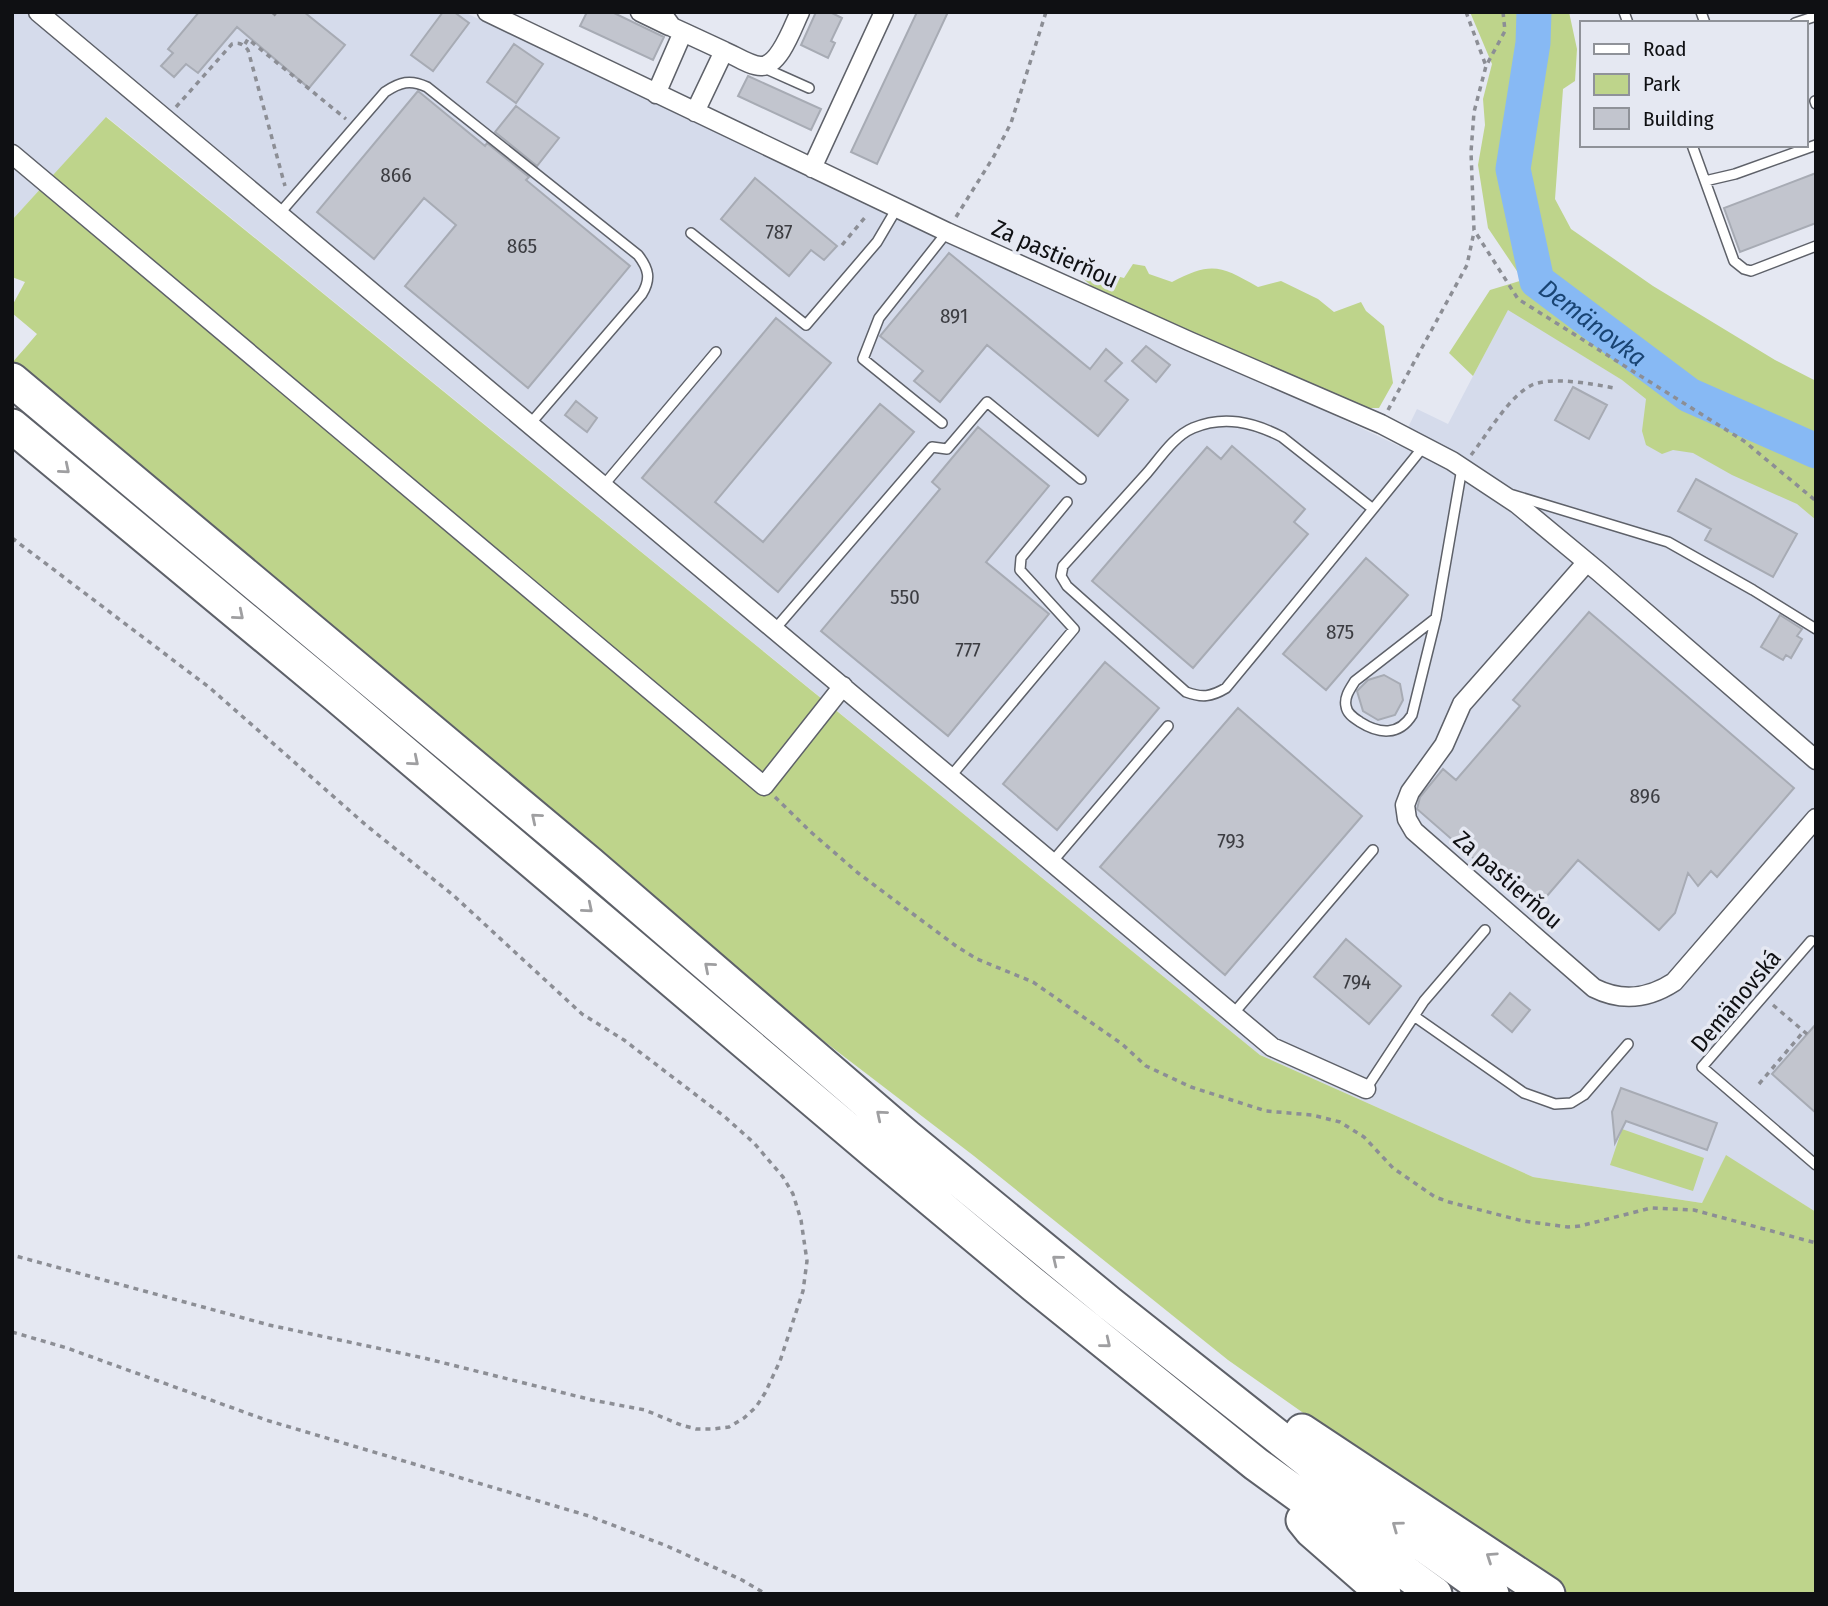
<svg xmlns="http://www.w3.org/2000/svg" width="1828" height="1606" font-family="'Fira Sans Condensed',sans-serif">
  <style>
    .built { fill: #d5dbeb }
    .green { fill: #bed48b }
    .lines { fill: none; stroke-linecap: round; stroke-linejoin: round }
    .river { stroke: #87b9f4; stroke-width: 35 }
    .building { fill: #c2c5ce; stroke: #a7abb4; stroke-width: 2 }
    .service-casing { stroke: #5e6169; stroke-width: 12 }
    .minor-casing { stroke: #5e6169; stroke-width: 21 }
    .motorway-casing { stroke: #5e6169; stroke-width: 37 }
    .path { stroke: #8c8e95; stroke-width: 3.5; stroke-dasharray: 5 5; stroke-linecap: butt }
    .service { stroke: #fff; stroke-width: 9 }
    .minor { stroke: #fff; stroke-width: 18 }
    .motorway { stroke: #fff; stroke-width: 33 }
    .oneway { stroke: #9f9fa1 }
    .labels { text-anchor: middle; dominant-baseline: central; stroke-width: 7; stroke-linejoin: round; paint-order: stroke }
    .number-label { font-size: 21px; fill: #3c3d42 }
    .street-label { font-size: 24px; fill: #0f1013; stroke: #e5e8f2 }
    .water-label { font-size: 26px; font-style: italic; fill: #194473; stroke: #e5e8f2 }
  </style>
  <rect width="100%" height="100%" fill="#e5e8f2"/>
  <path class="built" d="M12,12H464L914,227L1300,399L1399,446L1417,409L1448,424L1508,309L1735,450L1816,520V1212L1726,1156L1702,1203L1533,1177L1260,1055L107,117L12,220Z"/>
  <path class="green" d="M1470,12H1569L1577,49L1575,81L1563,89L1555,199L1571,229L1653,286L1775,360L1816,381V520L1797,504L1732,475L1693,453L1673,450L1662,454L1646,445L1642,431L1646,399L1622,380L1508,310L1473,376L1449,353L1490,290L1523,280L1488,228L1478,165L1485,125L1483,99L1492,64Z
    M106,117L1260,1055L1533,1177L1702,1203L1726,1155L1816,1212V1594H1567L1441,1510L1228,1360L974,1156L825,1042L12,363L37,334L12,313V306L25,282L12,277V220Z
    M1084,258L1105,273L1124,278L1133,264L1145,266L1149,274L1172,282C1212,261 1221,266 1258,287L1281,281L1318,299L1334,312L1361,302L1366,311L1384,326L1393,383L1379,408H1368L1097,291L1068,265Z
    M1622,1129L1704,1158L1693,1191L1610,1165Z"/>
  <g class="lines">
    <path class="river" id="s1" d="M1534,12L1533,43L1513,169L1537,281L1689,395L1816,451"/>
  </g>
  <path class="building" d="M199,12H304L345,45L309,88L237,27L198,73L186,64L174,77L161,66L173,53L168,49Z
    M443,12H454L469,23L433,71L411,55Z
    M587,12H612L664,37L653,60L580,26Z
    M816,12H830L842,18L831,41L835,43L828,58L801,45Z
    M917,12H948L877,164L851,152Z
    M514,44L543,64L516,103L487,82Z
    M748,76L821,109L811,130L738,96Z
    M418,91L485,146L487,143L529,177L526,180L630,266L528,388L405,286L456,225L424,198L374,259L317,212Z
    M516,106L559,138L537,166L495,132Z
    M1816,173V223L1740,252L1724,208Z
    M755,178L837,246L824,260L811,250L789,276L721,219Z
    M949,253L1090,369L1106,349L1122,363L1105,381L1128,400L1098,436L987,345L940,402L914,381L923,371L880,336Z
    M776,318L831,363L715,502L763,542L880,404L914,432L778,592L642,478Z
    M1146,346L1170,365L1156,382L1132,361Z
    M1573,387L1607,405L1589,439L1555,420Z
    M576,401L597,418L587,432L565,415Z
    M978,427L1049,486L986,562L1049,614L948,736L821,631L940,489L932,482Z
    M1232,446L1305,509L1294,522L1308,534L1193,668L1092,581L1207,447L1221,459Z
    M1696,479L1797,534L1773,577L1705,540L1711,529L1678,511Z
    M1366,558L1408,595L1326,690L1283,654Z
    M1589,612L1794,788L1717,877L1711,871L1698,886L1688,873L1675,913L1659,930L1578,860L1534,911L1417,809L1420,797L1443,769L1456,780L1520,706L1513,700Z
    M1780,615L1802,629L1797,636L1802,639L1791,658L1786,655L1783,660L1761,647Z
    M1105,662L1159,708L1057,830L1003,784Z
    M1384,675L1400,684L1403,700L1395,715L1378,720L1363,711L1357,691L1368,680Z
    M1238,708L1362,816L1225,975L1100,867Z
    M1346,939L1401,986L1369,1024L1314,977Z
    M1510,993L1530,1010L1512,1032L1492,1015Z
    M1816,1024V1113L1772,1074Z
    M1621,1088L1717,1123L1707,1150L1626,1121L1615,1143L1612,1112Z"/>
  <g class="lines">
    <defs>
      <path id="service" d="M1624,12L1628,23
        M1701,12L1705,23
        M1795,23L1816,16
        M762,67L809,88
        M1815,101L1816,104
        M1692,145L1734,261L1744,269L1751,271L1816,246
        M1705,181L1735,174L1816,145
        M279,214L385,92C400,82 410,79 427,87L638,255C649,269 651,279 642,294L530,424
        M691,233L806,325L877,242L897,208
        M942,423L863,359L879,318L947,232
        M603,486L716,352
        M1513,495L1668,542L1753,590L1816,629
        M1373,509L1282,437C1253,422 1224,415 1193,428C1174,436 1160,458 1147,473C1119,504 1091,535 1063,566L1061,576L1067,586L1186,692C1202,698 1211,697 1226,688C1292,608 1359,527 1424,446
        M1436,618L1355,681C1350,689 1344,697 1346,706C1347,714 1354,718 1360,722C1379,734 1399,736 1412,715L1436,618L1462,468
        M775,629L932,447L947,449L987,402L1081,479
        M951,776L1074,629L1020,570L1021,558L1067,502
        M1052,862L1168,726
        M1811,941L1702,1067L1816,1165
        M1233,1014L1373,850
        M1414,1016L1524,1093L1555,1104L1571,1103L1584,1095L1628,1044
        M1366,1089L1424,1001L1485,930"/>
      <path id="minor" d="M38,12L1272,1047L1366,1089
        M487,12L947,232L1189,341L1381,424L1452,461L1517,504L1599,572L1816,760
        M640,12L669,26
        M683,32L724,51
        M656,94L683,32L672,27L661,12
        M695,112L724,51C734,55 750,66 761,66C780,66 793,26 800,12
        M12,154L764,786L843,686
        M812,168L884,12
        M1587,562L1462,704L1444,745L1410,792L1405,805L1407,819L1414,831L1594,988C1622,1002 1648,999 1674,982L1816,818"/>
      <path id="motorway" d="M12,380L589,863L906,1136L1109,1303L1326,1475L1492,1594
        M12,426L336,695L878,1155L1034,1285L1256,1464L1435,1594
        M1302,1431L1548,1594
        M1303,1520L1311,1530L1384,1594"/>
    </defs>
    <use href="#service" class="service-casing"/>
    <use href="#minor" class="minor-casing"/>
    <use href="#motorway" class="motorway-casing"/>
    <path class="path" d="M272,12L277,16
      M1466,12L1486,66
      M1503,12L1505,31L1486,66L1474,112L1471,152L1474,230L1518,299L1744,441L1816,501
      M245,44L248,39L346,119
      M176,107L232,44C239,42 243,44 248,50L285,186
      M956,217L994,156L1011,123L1046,12
      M842,245L867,215
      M1388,410L1467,265L1474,232
      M1471,455C1487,435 1509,396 1532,385C1552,376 1593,384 1614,388
      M12,538L210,688L367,826L453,895L582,1014L624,1040L725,1117L754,1143L783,1177L793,1194L801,1220L807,1261L803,1291L780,1361L765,1393L756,1407L744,1418L729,1427L713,1429H696L681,1425L645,1410L592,1400L424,1358L269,1325L12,1255
      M775,797L812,833L858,873L956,946L977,959L1033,982L1122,1044L1146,1066L1191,1087L1266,1111L1312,1115L1340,1122L1364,1137L1393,1168L1435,1197L1449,1202L1523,1221L1568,1227L1580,1226L1651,1208L1694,1210L1816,1243
      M1773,1005L1807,1034
      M1759,1084L1804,1031
      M12,1332L67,1348L266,1420L589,1516L667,1546L742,1580L766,1594"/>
    <use href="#service" class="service"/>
    <use href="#minor" class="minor"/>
    <use href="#motorway" class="motorway"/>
  </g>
  <defs><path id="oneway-chevron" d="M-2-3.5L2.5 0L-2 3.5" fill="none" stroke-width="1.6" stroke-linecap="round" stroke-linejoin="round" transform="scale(1.75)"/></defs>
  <g class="oneway">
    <use href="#oneway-chevron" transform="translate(65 469) rotate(40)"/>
    <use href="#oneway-chevron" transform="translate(239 615) rotate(40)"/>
    <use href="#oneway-chevron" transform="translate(414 761) rotate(40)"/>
    <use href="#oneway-chevron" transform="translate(536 818) rotate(-140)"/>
    <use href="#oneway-chevron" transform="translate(588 908) rotate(40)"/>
    <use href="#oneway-chevron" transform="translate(709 967) rotate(-139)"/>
    <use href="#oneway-chevron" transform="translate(881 1115) rotate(-140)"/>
    <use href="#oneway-chevron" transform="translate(1057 1260) rotate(-141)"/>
    <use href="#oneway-chevron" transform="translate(1106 1343) rotate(39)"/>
    <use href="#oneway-chevron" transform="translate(1397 1526) rotate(-144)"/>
    <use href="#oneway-chevron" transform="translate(1491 1557) rotate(-146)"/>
  </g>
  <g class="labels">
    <g class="number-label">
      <text x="396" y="175">866</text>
      <text x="779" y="232">787</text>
      <text x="522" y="246">865</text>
      <text x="954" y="316">891</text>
      <text x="905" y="597">550</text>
      <text x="1340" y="632">875</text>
      <text x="968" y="650">777</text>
      <text x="1645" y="796">896</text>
      <text x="1231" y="841">793</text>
      <text x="1357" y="982">794</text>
    </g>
    <g class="street-label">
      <text transform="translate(1055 254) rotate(24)">Za pastierňou</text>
      <text transform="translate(1508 880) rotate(41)">Za pastierňou</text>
      <text transform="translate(1736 1001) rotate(-50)">Demänovská</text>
    </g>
    <g class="water-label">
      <text stroke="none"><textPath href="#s1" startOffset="343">Demänovka</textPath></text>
    </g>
  </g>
  <rect width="1828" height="1606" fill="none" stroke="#0f1013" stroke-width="28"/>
  <rect x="1580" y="21" width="228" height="126" fill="#e5e8f2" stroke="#8f9299" stroke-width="2"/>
  <rect x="1594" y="44" width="35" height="10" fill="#ffffff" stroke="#8f9299" stroke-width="2"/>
  <text x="1643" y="56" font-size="21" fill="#0f1013">Road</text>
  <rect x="1594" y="74" width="35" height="21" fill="#bed48b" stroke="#8f9299" stroke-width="2"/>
  <text x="1643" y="91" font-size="21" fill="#0f1013">Park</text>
  <rect x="1594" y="108" width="35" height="21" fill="#c2c5ce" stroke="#8f9299" stroke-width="2"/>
  <text x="1643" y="126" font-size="21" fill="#0f1013">Building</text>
</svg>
